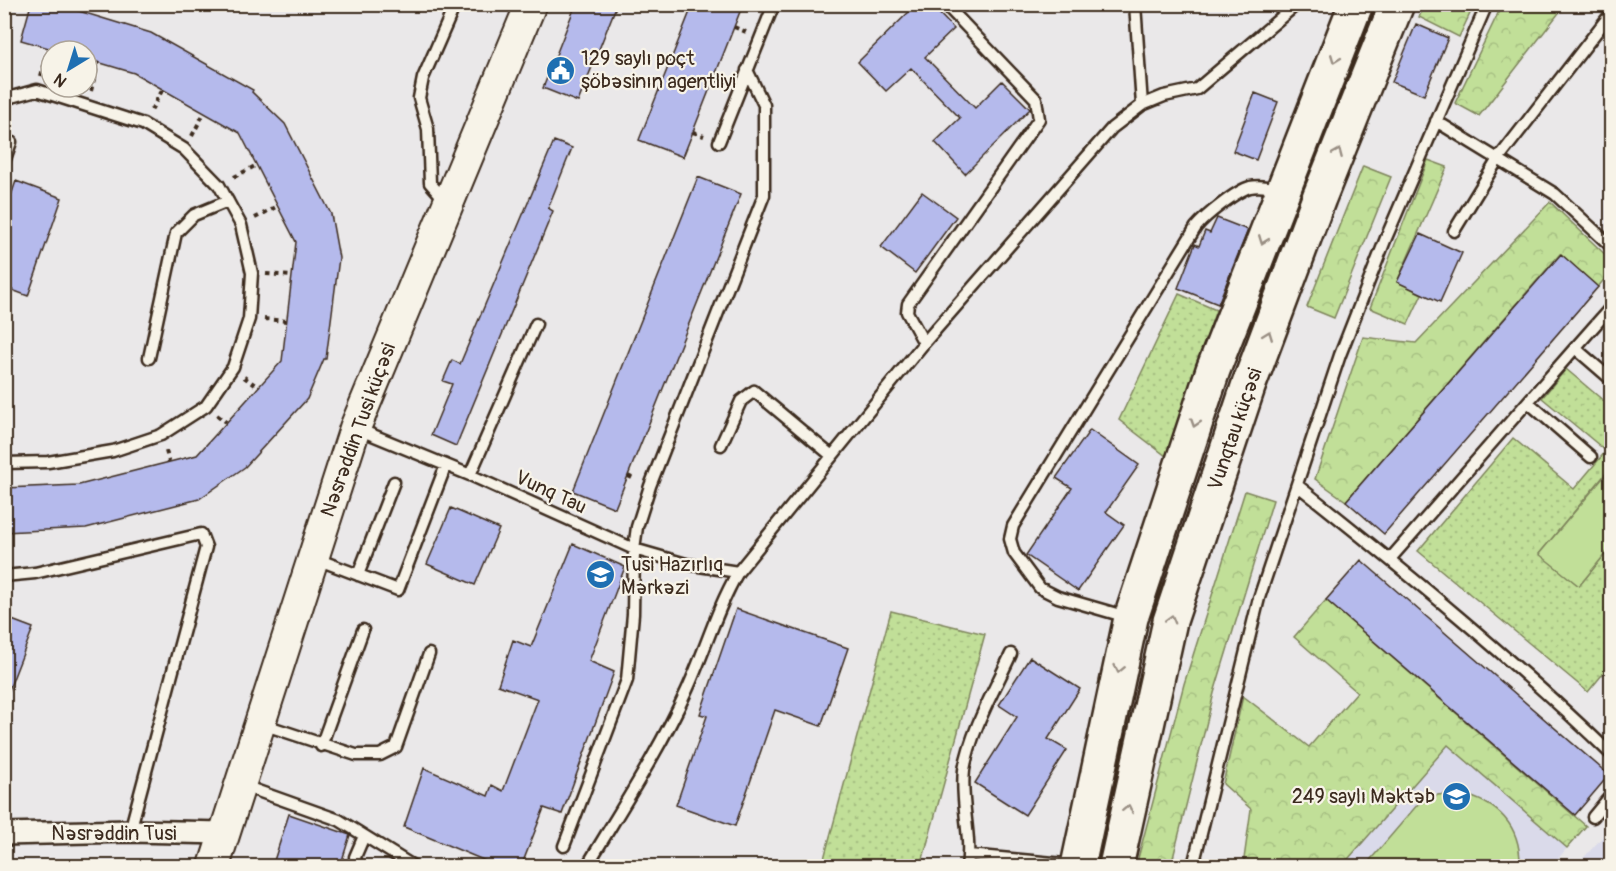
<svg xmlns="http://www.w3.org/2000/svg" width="1616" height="871" font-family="Pangolin,sans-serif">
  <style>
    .built { fill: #dadaea }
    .grass { fill: url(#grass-dots); stroke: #7e845b; stroke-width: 1.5 }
    .forest { fill: url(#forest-crowns); stroke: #7e845b; stroke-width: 1.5 }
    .garden { fill: #c1df98; stroke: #7e845b; stroke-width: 1.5 }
    .building { fill: #b5baec; stroke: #3b2a1e; stroke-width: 1.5 }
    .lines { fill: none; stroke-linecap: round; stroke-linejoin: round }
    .service-casing { stroke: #3b2a1e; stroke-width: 15 }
    .minor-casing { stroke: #3b2a1e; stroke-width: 26 }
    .secondary-casing { stroke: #3b2a1e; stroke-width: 34 }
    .primary-casing { stroke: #3b2a1e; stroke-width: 38 }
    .path { stroke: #3b2a1e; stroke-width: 4; stroke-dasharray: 4.5 4.5; stroke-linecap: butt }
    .service { stroke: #f7f3e8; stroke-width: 10 }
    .minor { stroke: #f7f3e8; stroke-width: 21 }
    .secondary { stroke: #f7f3e8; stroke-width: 30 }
    .primary { stroke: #f7f3e8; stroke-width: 33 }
    .oneway { stroke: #998e83 }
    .labels { text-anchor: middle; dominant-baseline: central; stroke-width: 4.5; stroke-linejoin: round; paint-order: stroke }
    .poi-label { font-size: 20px; fill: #3b2a1e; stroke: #f7f3e8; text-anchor: start }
    .street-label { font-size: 20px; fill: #3b2a1e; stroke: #f7f3e8 }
  </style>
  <defs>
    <pattern id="grass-dots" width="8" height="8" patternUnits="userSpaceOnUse" patternTransform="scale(1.5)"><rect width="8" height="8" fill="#c1df98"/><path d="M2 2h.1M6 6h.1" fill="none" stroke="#a7c083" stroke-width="1.8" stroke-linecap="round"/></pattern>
    <pattern id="forest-crowns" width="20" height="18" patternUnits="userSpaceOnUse" patternTransform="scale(1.5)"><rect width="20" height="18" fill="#c1df98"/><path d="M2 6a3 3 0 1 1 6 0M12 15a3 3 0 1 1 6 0" fill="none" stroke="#a7c083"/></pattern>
  </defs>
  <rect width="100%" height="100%" fill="#eae8e9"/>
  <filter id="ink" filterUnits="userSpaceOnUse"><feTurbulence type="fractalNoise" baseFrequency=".0167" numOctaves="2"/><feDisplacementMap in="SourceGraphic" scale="12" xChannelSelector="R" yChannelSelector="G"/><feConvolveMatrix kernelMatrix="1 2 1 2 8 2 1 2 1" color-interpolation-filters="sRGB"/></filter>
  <g filter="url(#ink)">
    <path class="built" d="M1448,745L1567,848L1552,866H1342Z
      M1611,828V866H1576Z"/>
    <path class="grass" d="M1179,294L1216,310L1166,456L1119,420Z
      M1566,369L1611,407V475L1607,472L1540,553L1579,586L1611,547V664L1588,692L1418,551L1513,438L1574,489L1606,451L1542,398Z
      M891,611L985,634L921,866H822Z"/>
    <path class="forest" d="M1425,5V4L1474,5L1459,37L1419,17Z
      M1502,5H1565L1479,116L1455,103Z
      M1428,160L1447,167L1397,282L1422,294L1408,324L1370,308Z
      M1363,166L1391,177L1334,318L1307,307Z
      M1550,202L1611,260V271L1598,287L1560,254L1346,501L1315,479L1363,337L1416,343Z
      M1245,491L1273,500L1214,693L1171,866H1136L1184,684Z
      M1326,600L1586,826L1567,848L1448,745L1342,866H1243L1251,809L1223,784L1243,696L1309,747L1357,692L1294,637Z"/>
    <path class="garden" d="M1608,472L1611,475V547L1579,586L1539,554Z
      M1458,793C1497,802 1521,825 1520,866H1365L1418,804L1437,795Z"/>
    <path class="building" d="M31,4H56L151,33L253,90L252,92L285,124L331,214L339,258L326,359H324L307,399L245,467L199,499L86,528L4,532V488L79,485L197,455L282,361L296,242L240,133L134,73L87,59V51H59L21,40Z
      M576,4H617L578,102L543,88Z
      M693,4H743L683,157L639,140Z
      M917,4H930L954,29L925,57L975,108L1002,81L1030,109L965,174L935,142L960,118L911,68L886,91L858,62Z
      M1416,24L1448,38L1424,95L1392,82Z
      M1255,93L1278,102L1256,160L1233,151Z
      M554,141L572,148L548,208L553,211L456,446L431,435L452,384L443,381L452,360L460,364Z
      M698,177L741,194L615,508L573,491Z
      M16,181L62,198L28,296L4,287V216Z
      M922,192L956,217L915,273L881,247Z
      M1217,218L1248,230L1218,304L1178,288L1195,244L1199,246L1205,231L1210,233Z
      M1420,234L1462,253L1440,302L1397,282Z
      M1561,254L1598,287L1384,534L1346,501Z
      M1090,430L1139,465L1106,512L1124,525L1078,591L1026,555L1072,488L1056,478Z
      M451,508L499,529L475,585L427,564Z
      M573,544L625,567L589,661L614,672L562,814L544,808L521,867H500L404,827L424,768L488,796L492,785L503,791L538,699L498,685L513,640L531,647Z
      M1361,560L1609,775L1575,815L1326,600Z
      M736,609L848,648L821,726L775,710L735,826L676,805L707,716L700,714Z
      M4,617L33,628L6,697H4Z
      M1030,657L1080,689L1048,739L1067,750L1025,815L975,783L1017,717L999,705Z
      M289,814L350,835L340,867H272Z"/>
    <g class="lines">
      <defs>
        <path id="service" d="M1135,4L1142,105
          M4,99L37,90L143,124L184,149L219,185L241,225L252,273L249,319L233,367L206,406L161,435L113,451L48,462L4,463
          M1436,121L1555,194L1612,247
          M719,142L774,4
          M4,162L11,142
          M446,201L430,183L428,129L419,98L423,78L451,14
          M1454,231L1498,159L1612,12
          M1612,306L1575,348L1612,380
          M924,343L907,312L908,304L1039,119L1036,99L945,4
          M149,358L176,233L194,215L228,201
          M1528,402L1591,457
          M358,429L470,475L634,549L686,564L738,572
          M721,445L741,401L754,391L832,456
          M470,475L536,324
          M1297,485C1405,571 1513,659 1612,755
          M314,558L398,590L446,465
          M1390,559L1575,348
          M358,575L394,482
          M4,576L35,573L201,534L206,547L130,831
          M1127,617L1058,597L1040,588L1014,553L1010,539L1013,526L1196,227C1205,216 1236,191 1250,187C1260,185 1270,187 1279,189
          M262,724L356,755H380L396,747L429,654
          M321,746L363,630
          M241,785L339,820L413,866
          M1593,817L1612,794
          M564,846L627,680L633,614L634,549L637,527L650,486L764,195V105L747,70
          M969,855L1075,865
          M357,866L355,857L364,836
          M587,866C621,809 659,751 687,690C705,651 716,610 738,572L924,343L1112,128L1142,105L1164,96L1197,89L1297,4
          M967,866C972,835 960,802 964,770C971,730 994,691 1011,654
          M1193,866L1259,598L1340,355L1386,238L1487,4"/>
        <path id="minor" d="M4,834L130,831L224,833"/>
        <path id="secondary" d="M214,866L355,428L531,4"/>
        <path id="primary" d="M1078,866L1131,618L1213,370L1356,4
          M1116,866L1170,621L1248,387L1319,198L1397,4"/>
      </defs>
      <use href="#service" class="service-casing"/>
      <use href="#minor" class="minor-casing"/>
      <use href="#secondary" class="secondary-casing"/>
      <use href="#primary" class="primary-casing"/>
      <path class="path" d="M734,27L746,32
        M41,76L49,48
        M714,80L725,84
        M91,91L98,63
        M151,110L163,89
        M693,132L704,136
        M192,136L204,113
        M234,177L257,165
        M255,218L278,206
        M266,274L292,276
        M264,319L287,321
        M244,377L258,387
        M217,415L226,422
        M166,451L169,462
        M628,476L636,480"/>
      <use href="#service" class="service"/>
      <use href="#minor" class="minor"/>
      <use href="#secondary" class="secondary"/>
      <use href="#primary" class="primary"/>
    </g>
    <defs><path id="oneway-chevron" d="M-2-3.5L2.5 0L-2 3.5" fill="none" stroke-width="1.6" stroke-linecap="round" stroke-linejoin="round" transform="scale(1.5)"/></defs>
    <g class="oneway">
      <use href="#oneway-chevron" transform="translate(1335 59) rotate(111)"/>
      <use href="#oneway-chevron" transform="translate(1338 153) rotate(-67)"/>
      <use href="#oneway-chevron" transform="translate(1263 240) rotate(111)"/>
      <use href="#oneway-chevron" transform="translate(1268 335) rotate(-69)"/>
      <use href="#oneway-chevron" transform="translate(1195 423) rotate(108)"/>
      <use href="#oneway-chevron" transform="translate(1171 619) rotate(-74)"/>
      <use href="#oneway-chevron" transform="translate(1119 669) rotate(102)"/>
      <use href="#oneway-chevron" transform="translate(1128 809) rotate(-78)"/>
    </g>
  </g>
  <defs>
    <symbol id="civic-disc" viewBox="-11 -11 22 22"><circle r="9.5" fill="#1f6fb2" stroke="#f7f3e8"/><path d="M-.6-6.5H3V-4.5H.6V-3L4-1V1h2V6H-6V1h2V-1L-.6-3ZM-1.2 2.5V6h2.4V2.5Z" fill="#fff"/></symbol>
    <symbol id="university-disc" viewBox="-11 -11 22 22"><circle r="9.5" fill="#1f6fb2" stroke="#f7f3e8"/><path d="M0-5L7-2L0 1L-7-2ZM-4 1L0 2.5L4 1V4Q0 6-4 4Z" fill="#fff"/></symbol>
    <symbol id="school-disc" viewBox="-11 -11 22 22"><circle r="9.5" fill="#1f6fb2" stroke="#f7f3e8"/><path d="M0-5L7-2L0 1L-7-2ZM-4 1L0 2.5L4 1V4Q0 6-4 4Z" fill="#fff"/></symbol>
  </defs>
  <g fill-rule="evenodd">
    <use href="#civic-disc" x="544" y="54" width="33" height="33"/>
    <use href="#university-disc" x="584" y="558" width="33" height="33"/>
    <use href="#school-disc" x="1440" y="780" width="33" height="33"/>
  </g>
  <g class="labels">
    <g class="poi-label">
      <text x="581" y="58">129 saylı poçt<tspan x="581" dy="23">şöbəsinın agentliyi</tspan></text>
      <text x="621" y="564">Tusi Hazırlıq<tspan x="621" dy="23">Mərkəzi</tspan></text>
      <text x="1435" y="796" text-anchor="end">249 saylı Məktəb</text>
    </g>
    <g class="street-label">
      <text transform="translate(1235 429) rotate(-71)">Vunqtau küçəsi</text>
      <text transform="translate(358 430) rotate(-70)">Nəsrəddin Tusi küçəsi</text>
      <text transform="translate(551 492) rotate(25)">Vunq Tau</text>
      <text x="114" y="833">Nəsrəddin Tusi</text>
    </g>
  </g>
  <rect width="1616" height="871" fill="none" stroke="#f7f3e8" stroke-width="24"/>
  <rect x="12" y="12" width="1592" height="847" fill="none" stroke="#3b2a1e" stroke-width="2" filter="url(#ink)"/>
  <g transform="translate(69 69) rotate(218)"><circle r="28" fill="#f7f3e8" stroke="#aca397" stroke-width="1.5"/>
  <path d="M0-4.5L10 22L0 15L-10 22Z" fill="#1f6fb2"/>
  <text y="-9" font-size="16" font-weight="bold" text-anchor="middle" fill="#3b2a1e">N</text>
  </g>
</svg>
